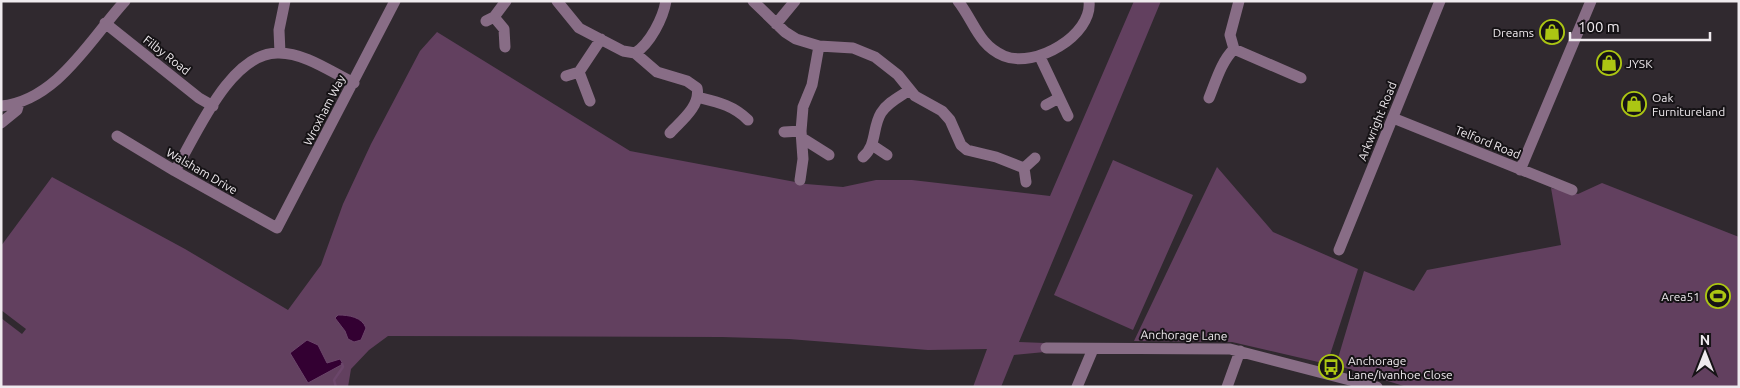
<svg xmlns="http://www.w3.org/2000/svg" width="1740" height="388" font-family="Ubuntu,sans-serif">
  <style>
    .green { fill: #62405f }
    .water { fill: #330032; stroke: #6b466a }
    .lines { fill: none; stroke-linecap: round; stroke-linejoin: round }
    .stream { stroke: #6b466a; stroke-width: 2.5 }
    .minor { stroke: #886d86; stroke-width: 11 }
    .labels { text-anchor: middle; dominant-baseline: central; stroke-width: 4; stroke-linejoin: round; paint-order: stroke }
    .poi-label { font-size: 12px; fill: #efeaee; stroke: #161316; text-anchor: start }
    .street-label { font-size: 12px; fill: #efeaee; stroke: #161316 }
  </style>
  <rect width="100%" height="100%" fill="#30292f"/>
  <path class="green" d="M1134,1H1161L1019,342L1045,343V352L1014,355L1001,387H973L987,349L928,350L789,339L722,337L388,336L369,350L351,369L348,387H1V318L22,334L26,329L1,310V246L52,177L185,249L288,310L321,265L343,204L371,144L420,51L437,32L630,151L806,184L843,187L876,180H912L1050,196Z
    M1113,160L1193,195L1133,330L1054,295Z
    M1217,167L1273,232L1358,269L1327,364L1232,342L1134,341Z
    M1602,183L1739,237V387H1407L1336,365L1364,271L1414,291L1427,270L1561,245L1551,188L1578,194Z"/>
  <path class="water" d="M338,315C349,315 362,317 366,328L361,340L354,342L348,339L345,331L335,318Z
    M307,340L318,345L327,363L340,359L343,364L308,383L290,353Z"/>
  <g class="lines">
    <path class="stream" d="M336,387L334,380L343,367L342,364"/>
    <path class="minor" d="M557,1L579,28L623,51L635,53L657,72L687,81L697,88C701,106 681,121 670,133
      M753,1L785,32L796,39L819,46L853,48L875,57L898,75L915,96L942,111L950,120L961,145L967,150L996,157L1024,168
      M958,1C974,21 978,45 1004,56C1035,69 1093,35 1089,1
      M1239,1L1230,35L1234,49L1301,78
      M494,17L504,29L505,47
      M486,21L494,17L506,1
      M105,23L199,98L213,106
      M776,24L795,1
      M280,53L279,30L285,1
      M635,53C650,44 663,18 666,1
      M1040,57L1068,116
      M579,72L601,39
      M566,76L579,72L590,101
      M697,97C717,102 733,105 748,120
      M1209,98C1216,81 1221,62 1234,49
      M1046,105L1059,98
      M1,106C57,101 91,38 125,1
      M1393,118L1572,190
      M1,123L17,110L19,103
      M784,132L801,131
      M117,136L175,171L277,228L395,1
      M802,138L829,155
      M872,145L887,155
      M863,157C877,145 872,128 881,113C887,103 899,97 908,91
      M1520,170L1591,1
      M175,171C196,135 231,51 279,53C305,53 331,72 354,83
      M800,180L803,159L801,131L803,107L812,85L819,46
      M1026,182L1024,168L1035,158
      M1339,250L1440,1
      M1046,348L1230,349L1377,387
      M1077,387L1093,349
      M1227,387L1240,351"/>
  </g>
  <defs>
    <symbol id="shop-ring" viewBox="-11 -11 22 22"><circle r="9.5" fill="#161316" stroke="#acc613" stroke-width="1.5"/><path d="M-5-2.5h2.3a2.7 3.5 0 0 1 5.4 0H5L5.5 6h-11ZM-1.5-2.5h3a1.5 2.3 0 0 0-3 0Z" fill="#acc613"/></symbol>
    <symbol id="stadium-ring" viewBox="-11 -11 22 22"><circle r="9.5" fill="#161316" stroke="#acc613" stroke-width="1.5"/><path d="M0-5a6.5 5 0 1 0 0 10a6.5 5 0 1 0 0-10ZM-3.5-1.8h7v3.6h-7Z" fill="#acc613"/></symbol>
    <symbol id="bus-ring" viewBox="-11 -11 22 22"><circle r="9.5" fill="#161316" stroke="#acc613" stroke-width="1.5"/><path d="M-5-6H5V4H4V6H2V4H-2V6H-4V4H-5ZM-3.5-4V0h7V-4ZM-3.5 1.2v1.5H-2V1.2ZM2 1.2v1.5H3.5V1.2Z" fill="#acc613"/></symbol>
  </defs>
  <g fill-rule="evenodd">
    <use href="#shop-ring" x="1538" y="18" width="28" height="28"/>
    <use href="#shop-ring" x="1595" y="49" width="28" height="28"/>
    <use href="#shop-ring" x="1620" y="90" width="28" height="28"/>
    <use href="#stadium-ring" x="1704" y="282" width="28" height="28"/>
    <use href="#bus-ring" x="1317" y="353" width="28" height="28"/>
  </g>
  <g class="labels">
    <g class="poi-label">
      <text x="1534" y="32" text-anchor="end">Dreams</text>
      <text x="1626" y="63">JYSK</text>
      <text x="1652" y="97">Oak<tspan x="1652" dy="14">Furnitureland</tspan></text>
      <text x="1700" y="296" text-anchor="end">Area51</text>
      <text x="1348" y="360">Anchorage<tspan x="1348" dy="14">Lane/Ivanhoe Close</tspan></text>
    </g>
    <g class="street-label">
      <text transform="translate(167 55) rotate(38)">Filby Road</text>
      <text transform="translate(324 110) rotate(-63)">Wroxham Way</text>
      <text transform="translate(1377 121) rotate(-68)">Arkwright Road</text>
      <text transform="translate(1488 142) rotate(22)">Telford Road</text>
      <text transform="translate(202 171) rotate(30)">Walsham Drive</text>
      <text transform="translate(1184 335) rotate(1)">Anchorage Lane</text>
    </g>
  </g>
  <rect width="1740" height="388" fill="none" stroke="#efeaee" stroke-width="5"/>
  <g transform="translate(1705 353)" stroke="#161316" stroke-width="4" paint-order="stroke">
  <path d="M0-4L9 19L0 12L-9 19Z" fill="#efeaee"/>
  <text y="-8" font-size="14" font-weight="bold" text-anchor="middle" fill="#efeaee">N</text>
  </g>
  <path d="M1570 32v8h140v-8" fill="none" stroke="#efeaee" stroke-width="2.5"/>
  <text x="1578" y="32" font-size="15" fill="#efeaee" stroke="#161316" stroke-width="4" paint-order="stroke">100 m</text>
</svg>
